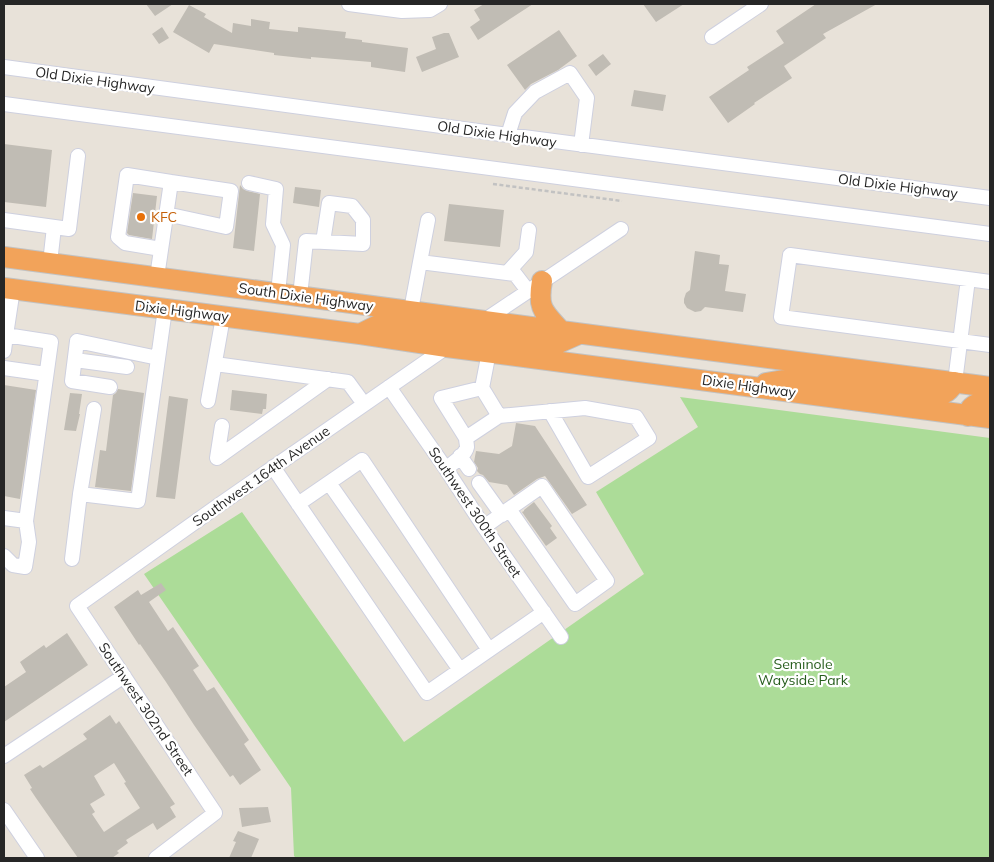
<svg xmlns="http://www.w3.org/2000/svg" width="994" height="862" font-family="Mulish,sans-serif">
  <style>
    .green { fill: #acdc98 }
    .building { fill: #c0bcb4; fill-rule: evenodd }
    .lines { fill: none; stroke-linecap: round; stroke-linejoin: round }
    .minor-casing { stroke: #ced0df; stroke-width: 16 }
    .highway-casing { stroke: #c2c2c2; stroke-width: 22 }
    .path { stroke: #c2c2c2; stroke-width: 2.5; stroke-dasharray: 4 2.5; stroke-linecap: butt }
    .minor { stroke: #fff; stroke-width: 14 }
    .highway { stroke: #f2a35a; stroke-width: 20 }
    .food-dot { fill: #e8710a; stroke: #fff; stroke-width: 2 }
    .labels { text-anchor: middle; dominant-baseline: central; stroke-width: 4.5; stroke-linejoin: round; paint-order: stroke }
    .street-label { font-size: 14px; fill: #262626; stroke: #fff }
    .food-label { font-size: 14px; fill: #c56008; stroke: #fff; text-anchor: start }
    .park-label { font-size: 14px; fill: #275d1d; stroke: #fff }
  </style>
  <rect width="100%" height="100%" fill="#e8e2d9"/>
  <path class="green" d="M680,397L990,438V858H296L294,856L291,788L144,574L242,512L404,742L644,574L596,492L698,427Z"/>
  <path class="building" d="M146,4H173L155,16Z
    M484,4H533L478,40L470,27L480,20L474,10Z
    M643,4H684L656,22Z
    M816,4H877L823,34L826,38L784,66L792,78L754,103L755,104L728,123L709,97L749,70L747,67L784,43L776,31Z
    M189,5L206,14L204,17L232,33L233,23L251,26V19L270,22L269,29L298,32V27L346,32L345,38L362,40V42L408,48L405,72L371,67V62L311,57V59L274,55V53L214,44L209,53L173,32Z
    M162,27L169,38L159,44L152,34Z
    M559,30L577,56L558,70L531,84L525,90L507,65Z
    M444,33H449L459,57L422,72L416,57L436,49L432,37Z
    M603,54L611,64L596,76L588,65Z
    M634,90L666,95L663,111L631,106Z
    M4,144L52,150L46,207L4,202Z
    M240,185L243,189L247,191L260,194L254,251L233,248Z
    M295,187L321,190L319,207L293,203Z
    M133,193L157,196L152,239L129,235L127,233Z
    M449,204L504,210L500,247L444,241Z
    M695,251L720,255L719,264L729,265L725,291L746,294L743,312L705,307L701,311L695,312L687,308L684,303V299L686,293L690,290Z
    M4,385L36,390L20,499L4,496Z
    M118,389L144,393L131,491L95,487L100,450L106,451L113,395L116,393Z
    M232,390L267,394L266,409H263L262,414L230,410Z
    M70,393L82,394L79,414H80L76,431L64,430Z
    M169,396L188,399L175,499L156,497Z
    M516,423L535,426L587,505L572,514L545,476L537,479L514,495L507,485L489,482L483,475L480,474L477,471L478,468L474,462L476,451L499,454L512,446Z
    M534,502L552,526L550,528L557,538L546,546L522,512L524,511V510Z
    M161,583L166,590L149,602L168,631L173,627L199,666L193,670L207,691L214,687L249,740L244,744L261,770L240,785L233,775L230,777L194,725L166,682L140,644L139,645L114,607L138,590L141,595Z
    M67,633L88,665L4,722V687L26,672L20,662L44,645L46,648Z
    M110,715L116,724L119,721L175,804L170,807L176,817L157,830L153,823L126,840L128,843L117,851L119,853L112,858H78L36,798L30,789L32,788L24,775L40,765L43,768L87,739L83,734ZM114,763L126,782L124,783L140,808L104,832L92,814L95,812L90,804L105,795L94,776Z
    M268,807L271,822L242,827L239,808Z
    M238,831L259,839L251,858H229L236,842L233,841Z"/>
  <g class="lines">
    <defs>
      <path id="minor" d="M349,4L402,11L430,10L440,4
        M712,37L761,4
        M4,67L508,135L990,198
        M4,104L990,234
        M508,135L515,113L535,92L570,73L587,98L581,145
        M249,183L276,189L273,224L283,245L278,293
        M4,220L69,229L78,156
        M161,249L125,243L118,237L127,175L171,182
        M420,262L428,220
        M50,263L54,227
        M507,273L526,252L529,230
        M157,277L171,182L231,191L226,227L166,214
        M990,282L790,255L781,317L990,345
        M300,296L306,241L363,244V220L352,206L329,203L323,242
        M411,310L420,262L515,274L528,291
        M485,320L621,229
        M4,334L6,335L13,289
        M4,351L6,335L51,342L26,521L29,542L25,567L13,565L4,556
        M75,360L127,367
        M215,364L348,382L364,404
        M4,368L46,374
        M955,382L968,279
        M110,387L72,381L77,341L158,358
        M389,387L446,469L484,527L561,637
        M208,401L223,317
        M94,409L80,494L138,501L165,309
        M499,416L585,408L636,417L649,438L588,477L550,411
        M222,426L217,458L328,379
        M466,438L441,398L482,388
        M460,456L469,469
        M273,467L427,693L544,612
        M446,469C452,463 465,456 467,447C467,444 466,441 466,438L499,416L482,388L489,352
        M329,483L460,670
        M479,483L502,515
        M298,504L362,460L489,650
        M4,518L26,521
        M484,527L509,509L575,604L607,581L542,486L509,509
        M72,559L80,494
        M4,756L124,676
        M4,810L37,858
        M156,858L215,813L77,606L219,505L447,347"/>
      <path id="highway" d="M4,257L561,331L990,387
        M542,281C537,309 544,312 561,331
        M4,288L360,334L447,347L990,418
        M360,334L382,323L431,327H460
        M447,347L458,340L472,336L500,337L554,345L579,334
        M766,383L795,378L929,395C943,395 947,395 955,382
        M968,416C969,415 970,408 971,408C975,403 985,402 990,402"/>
    </defs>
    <use href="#minor" class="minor-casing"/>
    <use href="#highway" class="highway-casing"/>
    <path class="path" d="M493,184L622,201"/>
    <use href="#minor" class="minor"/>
    <use href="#highway" class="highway"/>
  </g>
  <circle class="food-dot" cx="141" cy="217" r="5"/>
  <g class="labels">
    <g class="street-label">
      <text transform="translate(95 80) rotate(8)">Old Dixie Highway</text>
      <text transform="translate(497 134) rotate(8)">Old Dixie Highway</text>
      <text transform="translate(898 186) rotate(7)">Old Dixie Highway</text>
      <text transform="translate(306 297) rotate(8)">South Dixie Highway</text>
      <text transform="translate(182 311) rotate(7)">Dixie Highway</text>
      <text transform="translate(749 386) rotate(8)">Dixie Highway</text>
      <text transform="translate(261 476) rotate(-35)">Southwest 164th Avenue</text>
      <text transform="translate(475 512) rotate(56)">Southwest 300th Street</text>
      <text transform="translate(146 709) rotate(56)">Southwest 302nd Street</text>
    </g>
    <g class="food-label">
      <text x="151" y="217">KFC</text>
    </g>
    <g class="park-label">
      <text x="803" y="664">Seminole<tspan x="803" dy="16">Wayside Park</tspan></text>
    </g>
  </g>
  <rect width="994" height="862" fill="none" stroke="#262626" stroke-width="10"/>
</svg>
